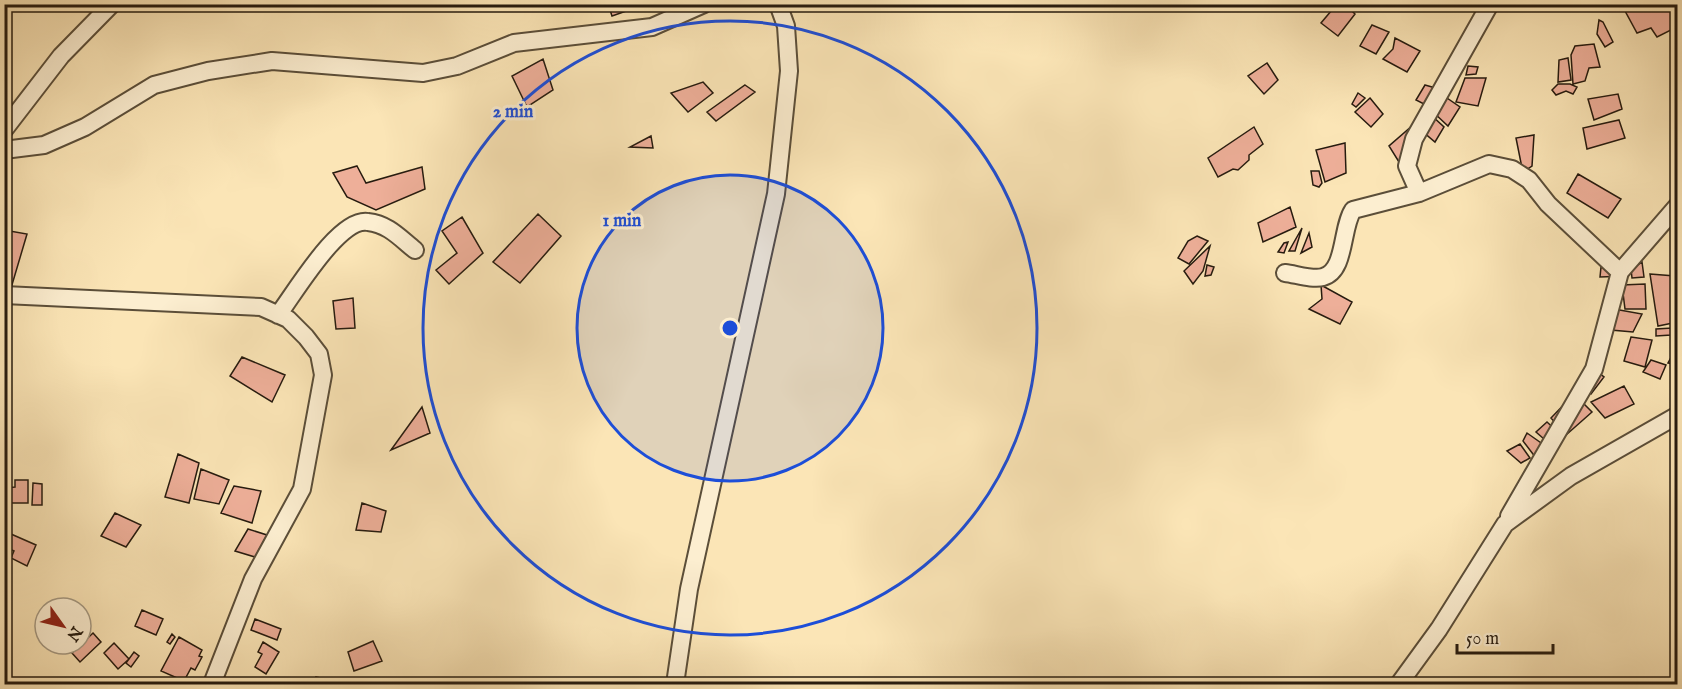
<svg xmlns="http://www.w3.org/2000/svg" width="1682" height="689" font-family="'IM FELL English',serif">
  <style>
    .building { fill: #eeaf99; stroke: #261b0f; stroke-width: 1.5 }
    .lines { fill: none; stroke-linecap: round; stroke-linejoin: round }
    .minor-casing { stroke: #5b4e39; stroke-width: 20 }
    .minor { stroke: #fceed0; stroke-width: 16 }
    .ring { fill: none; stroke: #1d4ed8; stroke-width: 3 }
    .centre { fill: #1d4ed8; stroke: #fceed0; stroke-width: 3 }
    .ring-label { font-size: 18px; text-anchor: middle; font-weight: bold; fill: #1d4ed8; stroke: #fceed0; stroke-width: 6; stroke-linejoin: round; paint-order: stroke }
  </style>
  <rect width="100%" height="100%" fill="#fbe5b6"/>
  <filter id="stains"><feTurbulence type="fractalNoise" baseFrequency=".00333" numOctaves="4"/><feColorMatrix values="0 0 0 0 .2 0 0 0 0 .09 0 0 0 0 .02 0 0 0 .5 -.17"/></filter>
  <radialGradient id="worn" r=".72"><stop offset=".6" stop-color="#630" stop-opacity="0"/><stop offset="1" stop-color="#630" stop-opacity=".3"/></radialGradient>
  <path class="building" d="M608,4H635V8L612,16Z
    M1337,4H1345L1355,14L1338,36L1321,23Z
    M1634,4H1667L1677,27L1657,37L1651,28L1637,33L1624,9Z
    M1599,20L1603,22L1613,42L1605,47L1597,34Z
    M1372,25L1389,32L1376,54L1360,46Z
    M1395,38L1420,51L1407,72L1383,59L1393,49Z
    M1594,44L1600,67L1589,68L1585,81L1573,84L1571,55L1575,46Z
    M1568,58L1571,80L1558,82L1559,60Z
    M543,59L553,90L527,107L512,76Z
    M1267,63L1278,80L1264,94L1248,76Z
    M1468,66L1478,67L1476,74L1466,75Z
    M1465,78H1486L1478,106L1456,102Z
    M703,82L713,93L688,112L671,93Z
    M1558,84H1570L1577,87L1573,94L1566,91L1556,95L1552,90Z
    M745,85L755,92L716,121L707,112Z
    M1425,85L1439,89L1428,106L1416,100Z
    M1358,93L1365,98L1356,107L1352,104Z
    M1618,94L1622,109L1594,120L1588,99Z
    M1444,96L1460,107L1448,126L1433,112Z
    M1370,98L1383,114L1371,127L1355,112Z
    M1431,115L1444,127L1435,142L1422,131Z
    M1619,120L1625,138L1587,149L1583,128Z
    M1412,126L1399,162L1389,146Z
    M1254,127L1263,144L1249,155V160L1238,170L1233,169L1218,177L1208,158Z
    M1534,135L1532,166L1526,170L1522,168L1516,138Z
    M651,136L653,148L630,147Z
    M1345,143L1346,173L1325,182L1316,150Z
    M357,166L366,183L422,167L425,189L376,210L347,197L333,173Z
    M1311,171H1319L1322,183L1319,187L1313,185Z
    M1578,174L1621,199L1608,218L1567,193Z
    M1290,207L1296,227L1263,242L1258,223Z
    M538,214L561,236L520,283L493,262Z
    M462,217L483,253L449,284L436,270L457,253L442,231Z
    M1302,228L1295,251H1289Z
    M4,230L27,234L9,295L4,293Z
    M1309,233L1312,247L1301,253Z
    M1197,236L1208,241L1189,264L1178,258L1188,241Z
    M1288,242L1284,253L1278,252L1284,243Z
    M1210,246L1203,271L1193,284L1184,271Z
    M1642,262L1644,277L1632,278L1631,269Z
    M1207,265L1214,267L1211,275L1205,276Z
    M1601,267L1627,276L1600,277Z
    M1650,274L1675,276L1678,322L1658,326Z
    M1645,284L1646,309H1625L1622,285Z
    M1321,285L1352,302L1340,324L1309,309L1322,299Z
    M353,298L355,328L336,329L333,301Z
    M1614,309L1642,314L1633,332L1611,330Z
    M1672,328L1671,335L1656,336V329Z
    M1631,337L1652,340L1645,367L1624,361Z
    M1678,345V365L1668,363Z
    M242,357L285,375L272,402L230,376Z
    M1651,360L1666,365L1660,379L1643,372Z
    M1589,365L1604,377L1591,394L1578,385Z
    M1624,386L1634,404L1605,418L1591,402Z
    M1574,394L1592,412L1566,435L1551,418Z
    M422,407L430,433L391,450Z
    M1547,422L1561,435L1552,446L1536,432Z
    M1527,433L1551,450L1536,458L1523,441Z
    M1520,444L1530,458L1521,463L1507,451Z
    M178,454L199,463L189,503L165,497Z
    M201,469L229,480L219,504L194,499Z
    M15,480H28V503H4V488L15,487Z
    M33,483L42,484V505H32Z
    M234,486L261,491L252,523L221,513Z
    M362,503L386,511L381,532L356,530Z
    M115,513L141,525L126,547L101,536Z
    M248,529L267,535L255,557L235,551Z
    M11,534L36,545L27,566L11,558L14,551L5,547Z
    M142,610L163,619L156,635L135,626Z
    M255,619L281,629L277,640L251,630Z
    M93,633L101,642L80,662L72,653Z
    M172,634L175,637L170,644L167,642Z
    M179,637L202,650L199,656L202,657L195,670L191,668L184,681L161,671Z
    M373,641L382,661L354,671L348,652Z
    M263,642L279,652L266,674L255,667L262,654L258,652Z
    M45,643V644H56L50,650L43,645Z
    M114,643L129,659L118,669L104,653Z
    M134,652L139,656L131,667L126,663Z
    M316,677L344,683V684H314Z"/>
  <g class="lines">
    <defs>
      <path id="minor" d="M4,130L61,56L112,4
        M4,150L44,145L85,127L154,85L208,71L272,61L423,73L457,66L514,43L652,27L704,4
        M1419,193L1407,166L1414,139L1490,4
        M1285,273C1295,274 1313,280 1323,277C1346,271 1341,228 1353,210L1419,193L1489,164L1512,169L1529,180L1548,204L1620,272
        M4,295L261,307L288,319L306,337L319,354L323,375L302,489L253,579L212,684
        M278,315C295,293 339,217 368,222C388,224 400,238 415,250
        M1509,516L1594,369L1620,272L1678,205
        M675,684L689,589L776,194L789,71L786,26L778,4
        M1399,684L1439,629L1505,524L1571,476L1678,415"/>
    </defs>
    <use href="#minor" class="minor-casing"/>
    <use href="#minor" class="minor"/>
  </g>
  <circle cx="730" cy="328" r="153" fill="#1d4ed8" fill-opacity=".12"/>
  <g class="ring">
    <circle cx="730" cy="328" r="153"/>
    <circle cx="730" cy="328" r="307"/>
  </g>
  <circle cx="730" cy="328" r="9" class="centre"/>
  <g class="ring-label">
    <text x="513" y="117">2 min</text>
    <text x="622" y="226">1 min</text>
  </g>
  <rect width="1682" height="689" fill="none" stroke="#fbe5b6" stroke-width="24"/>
  <rect x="6" y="6" width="1670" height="677" fill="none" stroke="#261b0f" stroke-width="3"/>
  <rect x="12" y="12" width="1658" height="665" fill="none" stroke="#261b0f" stroke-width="1.5"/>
  <g transform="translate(63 626) rotate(124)"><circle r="28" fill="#fceed0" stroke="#a69a83" stroke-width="1.5"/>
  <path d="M0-4.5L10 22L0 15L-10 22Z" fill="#8f2418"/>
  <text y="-9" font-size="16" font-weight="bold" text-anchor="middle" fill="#261b0f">N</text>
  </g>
  <path d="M1457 644v9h96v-9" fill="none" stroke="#261b0f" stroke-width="3"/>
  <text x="1466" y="644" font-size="18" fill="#261b0f" stroke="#fceed0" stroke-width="4.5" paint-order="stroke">50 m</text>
  <rect width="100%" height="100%" filter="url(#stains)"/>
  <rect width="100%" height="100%" fill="url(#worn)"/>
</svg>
